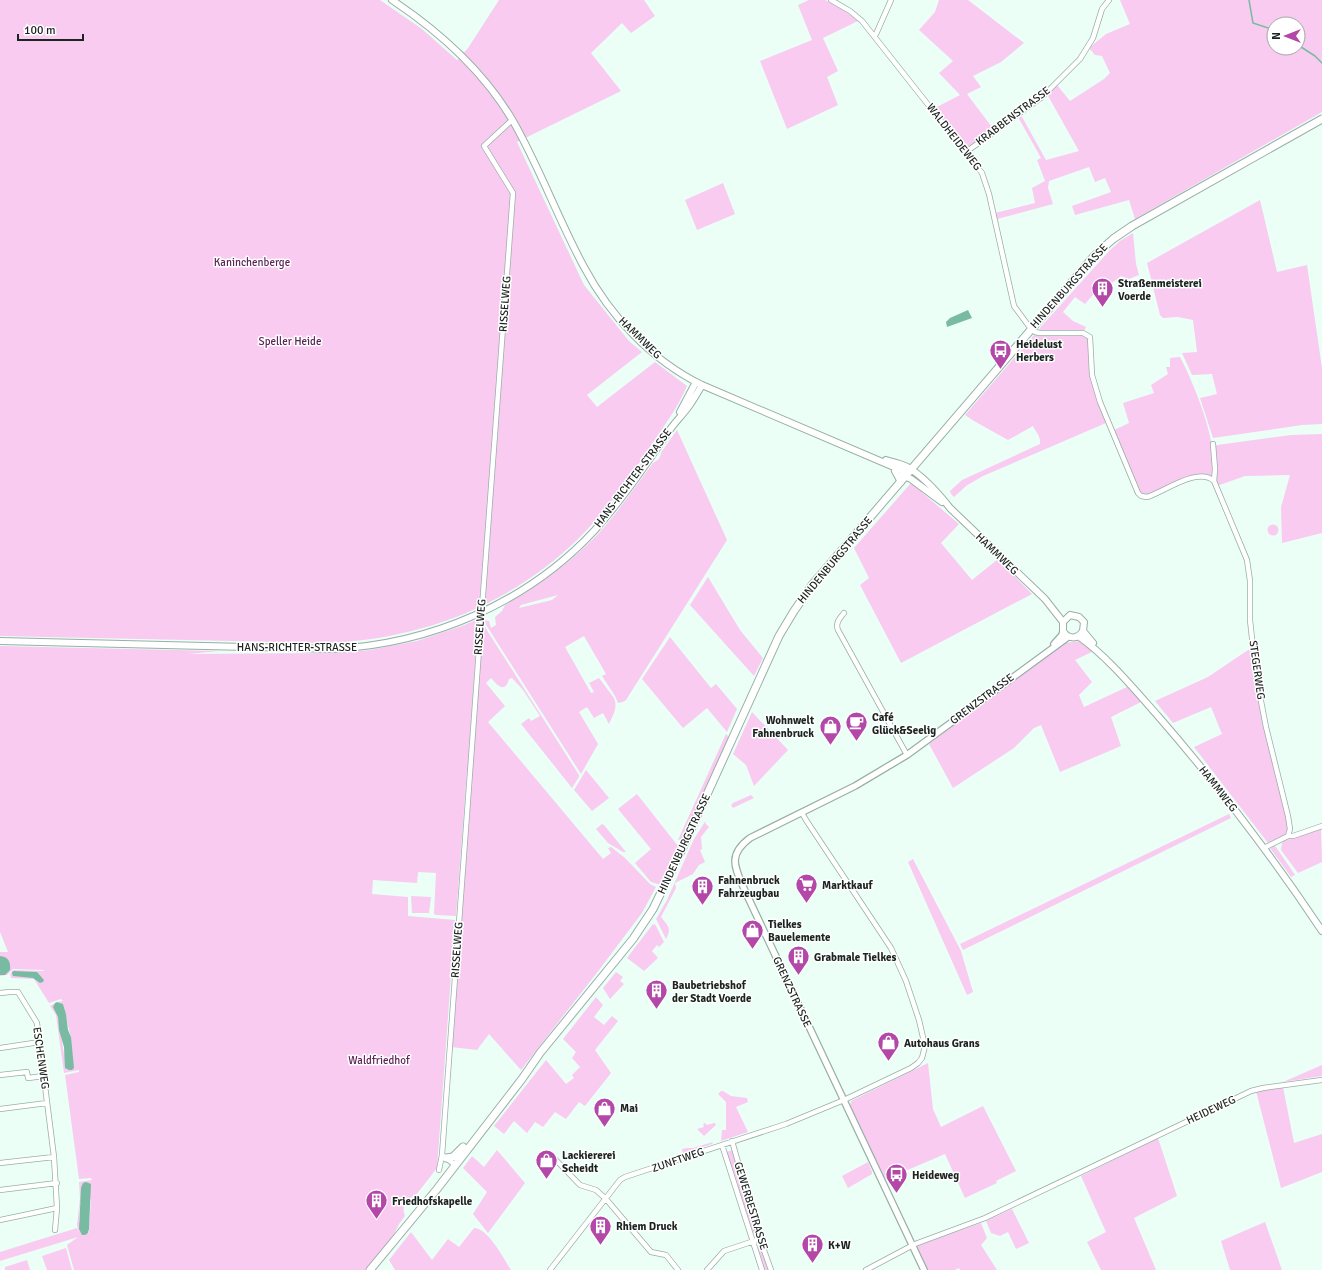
<svg xmlns="http://www.w3.org/2000/svg" width="1322" height="1270" font-family="Signika,sans-serif">
  <style>
    .green { fill: #f9cbf1; fill-rule: evenodd }
    .water { fill: #79bba2 }
    .lines { fill: none; stroke-linecap: round; stroke-linejoin: round }
    .stream { stroke: #79bba2; stroke-width: 1.5 }
    .minor-casing { stroke: #98b0a6; stroke-width: 6 }
    .tertiary-casing { stroke: #98b0a6; stroke-width: 8 }
    .secondary-casing { stroke: #98b0a6; stroke-width: 8 }
    .primary-casing { stroke: #98b0a6; stroke-width: 9 }
    .minor { stroke: #fff; stroke-width: 4.5 }
    .tertiary { stroke: #fff; stroke-width: 5.5 }
    .secondary { stroke: #fff; stroke-width: 6 }
    .primary { stroke: #fff; stroke-width: 7 }
    .labels { text-anchor: middle; dominant-baseline: central; stroke-width: 3; stroke-linejoin: round; paint-order: stroke }
    .street-label { font-size: 11px; fill: #1b2420; stroke: #fff }
    .park-label { font-size: 11px; fill: #5c2456; stroke: #fff }
    .poi-label { font-size: 11px; font-weight: bold; fill: #1b2420; stroke: #fff; text-anchor: start }
  </style>
  <rect width="100%" height="100%" fill="#ebfff6"/>
  <path class="green" d="M0,0H380L422,29L457,60L468,48L499,0H644L655,16L631,33L622,23L591,53L621,91L517,142L584,285L629,341L642,352L587,395L597,407L655,362L687,386C677,410 660,431 646,453C626,484 604,513 578,539C509,606 420,640 324,643L0,636Z
    M809,0H825L842,9L858,21L823,38L838,71L827,77L838,105L787,129L760,61L812,40L798,5Z
    M939,0H968L1024,43L1001,62L973,76L981,87L967,94L994,130L967,149L935,108L960,95L939,73L953,61L919,30L935,12Z
    M1120,0H1322V112L1135,219L1129,200L1075,215L1072,206L1111,192L1105,178L1095,182L1089,167L1049,181L1048,188L1053,204L997,219L995,213L1035,203L1032,188L1045,181L1037,160L1041,158L1018,117L1021,115L1046,160L1079,151L1047,94L1057,85L1070,101L1104,79L1110,73L1102,56L1095,55L1089,48L1106,34L1130,24ZM1274,24H1298V48H1274Z
    M723,183L735,214L697,230L685,200Z
    M1260,200L1277,272L1307,265L1322,368V424L1302,425L1213,438L1200,398L1217,394L1212,374L1192,375L1182,353L1197,352L1193,320L1178,317L1163,318L1160,315L1147,263Z
    M1133,233L1136,264L1139,275L1129,279L1121,276L1108,286L1103,292L1098,289L1085,304L1075,297L1063,312L1073,321L1086,327L1084,331L1040,330L1039,329L1110,250L1120,241Z
    M1034,335H1081L1086,337L1088,340L1089,372L1106,423L983,476L966,486L954,497L951,494L950,491L962,480L1040,444C1041,437 1036,432 1033,426L1008,440L974,421L965,415Z
    M1180,357C1193,381 1221,449 1212,475H1200L1149,495H1142L1139,492L1112,431L1129,423L1123,403L1154,393L1151,385L1168,374L1166,367H1170V358Z
    M677,430L727,540L626,700L623,702L618,703L615,696L602,676L606,674L584,636L565,647L591,693L594,692L589,683L599,678L614,698C618,708 613,715 609,724L603,713L594,718L587,707L579,712L598,744L581,774L483,620L489,621L491,628L496,625L495,617L502,611L505,605C539,586 571,562 598,534C618,512 635,487 653,463L659,459L662,451ZM558,595L552,600L519,608L521,605Z
    M1322,434V533L1282,543L1281,507L1290,475L1245,476L1217,486L1215,480V446L1217,445L1291,435Z
    M911,483L959,524L941,543L972,580L998,559L1032,594L901,663L860,585L869,578L854,548Z
    M1267.5 530a5.5 5.5 0 1 1 11 0a5.5 5.5 0 1 1-11 0Z
    M708,577L740,630L763,658L754,676L690,605Z
    M478,619L468,770L467,771L456,916L436,915L434,914L436,873L418,872L417,883L373,880L372,894L408,897V916L455,920L437,1168L416,1195C406,1199 401,1205 405,1216L399,1224L392,1238L367,1270H74L67,1245L78,1237L0,1261V1252L77,1228L79,1233L77,1225L80,1198L79,1182L92,1180L91,1178L79,1179L65,1075L79,1072V1070L64,1073L56,1015L50,1006L55,1003L54,1005L58,1017L64,1054L71,1037C67,1026 67,1015 63,1004L57,1002L63,1001L61,999L49,1003L34,979L11,978C10,975 10,972 14,970L42,971H44V970L13,969L7,975L0,976V952H8L0,932V646L219,651L188,654L339,653L370,650L417,641L462,626ZM91,1199L89,1229V1233L79,1222L80,1203Z
    M483,624L579,775V777L572,788L521,724L529,718L531,721L540,716L523,690L512,678L509,679C505,694 497,685 491,678L486,683L505,706L488,722L603,859L611,853L608,848L611,847L625,858L650,884L656,887L642,913L599,970L521,1070L489,1034L477,1050L451,1047Z
    M670,637L711,688L716,684L737,709L727,732L707,708L683,728L642,679Z
    M1082,641L1094,651L1075,660L1092,682L1079,695L1084,707L1127,687L1141,702L1111,717L1121,746L1060,772L1041,725L1034,728L1014,748L953,788L929,744L1063,643Z
    M1251,648L1289,825L1288,832L1281,838L1268,843L1194,747L1222,734L1211,707L1173,723L1155,701L1208,677Z
    M752,712L788,750L754,786L746,765L733,754Z
    M726,734L728,736V740L708,784L698,801L695,814L683,839L678,840Z
    M586,770L609,798L592,811L574,790Z
    M637,794L678,846V851L661,885L651,882L635,863L651,849L618,809Z
    M751,795L754,798L733,808L731,805L733,803Z
    M1229,814L1231,818L963,950L960,944Z
    M706,820L705,823L709,827L701,837L702,849L700,850L705,862L699,865L693,874L675,883L676,888L661,917C668,926 672,928 666,939L656,919L667,900L694,839Z
    M602,824L604,825L626,852H623L608,843L596,829Z
    M1321,828L1322,862L1298,873L1281,850L1282,843L1284,841Z
    M1275,846L1276,847L1295,875L1291,877L1270,848Z
    M913,859L961,951L973,992L967,995L908,862Z
    M411,896L431,897L429,913H412Z
    M653,924L654,925L655,924L664,942L659,947L657,945L652,951L658,958L644,971L627,958Z
    M616,972L623,977L620,981L624,984L610,999L603,988Z
    M596,997L603,1005L594,1017L604,1025L612,1016L618,1021L595,1050L611,1073L585,1106L579,1102L566,1119L555,1112L543,1127L535,1122L527,1133L514,1121L504,1134L494,1126L546,1060L566,1084L574,1078L572,1075L580,1067L572,1058L576,1052L563,1039Z
    M928,1063L933,1109L941,1127L983,1106L1016,1171L996,1181L997,1183L965,1198L945,1154L884,1180L850,1106L851,1101Z
    M1322,1065V1076L1283,1082Z
    M1283,1087L1294,1143L1322,1134V1172L1281,1188L1256,1091Z
    M721,1091H723L731,1096L747,1098L748,1102L736,1107L748,1132L721,1141L722,1130H726V1102L718,1094Z
    M706,1123V1125L715,1123L716,1125L704,1136L697,1129L704,1127L703,1124Z
    M1158,1138L1177,1196L1134,1218L1156,1270H1101L1087,1242L1106,1232L1081,1176Z
    M713,1142L712,1144L683,1154L682,1149L687,1148H693Z
    M497,1150L525,1183L488,1233L473,1214L487,1192L463,1168L472,1156L484,1167Z
    M732,1150L756,1232L752,1233L738,1187V1185C735,1173 730,1163 726,1152Z
    M868,1162L872,1172V1174L848,1188L842,1176Z
    M1012,1209L1029,1243L1016,1249L1008,1232L1000,1236L991,1233L986,1221Z
    M1265,1222L1282,1270H1230L1221,1241Z
    M981,1223L987,1238L981,1245L997,1270H960L959,1268L955,1270H927L916,1246Z
    M474,1228C488,1228 504,1259 511,1270H395L389,1260L411,1232L432,1260L448,1239L459,1247Z
    M762,1246L770,1270H764L757,1248Z
    M66,1248L72,1270H47L42,1256Z
    M27,1260L30,1270H5V1267Z"/>
  <path class="water" d="M968,310L972,318L947,327L946,322L950,318Z
    M0,956C8,957 11,961 10,970L5,975H0Z
    M13,971L37,972L44,980L43,982L40,983L33,978L13,976L12,973Z
    M57,1002L63,1004L66,1014L68,1030L71,1037L74,1068L72,1070H69L65,1068L64,1047L59,1030L58,1017L53,1007L55,1003Z
    M86,1182L91,1184L89,1229C88,1234 87,1235 82,1235L79,1229L81,1188L83,1183Z"/>
  <g class="lines">
    <path class="stream" d="M1249,0L1253,23L1274,30
      M1298,45L1315,56L1322,63"/>
    <defs>
      <path id="minor" d="M831,0L850,11L862,21L982,173L989,194L1014,306L1031,329L1035,332L1040,333H1083L1090,337L1092,375L1100,402L1138,493L1141,496L1147,497C1164,492 1198,466 1214,481L1247,560L1250,581V620L1256,675L1266,727L1288,816L1290,829L1288,836L1264,848
        M874,36L876,34L891,0
        M966,152L1042,97L1080,59L1093,38L1102,9L1109,0
        M1213,444L1215,469L1214,481
        M844,613C840,618 835,623 838,630L907,755
        M1288,836H1293L1322,826
        M0,993L10,992H18L37,1023L54,1157
        M0,1048L40,1042
        M0,1075L27,1072L28,1078L44,1076
        M0,1109L47,1103
        M732,1141L760,1239L771,1270
        M722,1145L762,1270
        M442,1155L481,622L480,613L482,608L513,193L484,146L512,120
        M551,1155L580,1185L596,1190L606,1199L651,1252L666,1255L678,1270
        M0,1163L54,1157L57,1208L0,1220
        M439,1170L442,1155L455,1165
        M0,1190L57,1183
        M55,1230L57,1208
        M550,1270L620,1180L625,1177L786,1124L844,1100L911,1068L918,1063L922,1058L925,1046L919,1020L906,981L891,948L806,820L802,813
        M707,1270L724,1251L760,1239
        M866,1270L915,1244L985,1218L1251,1091L1263,1088L1322,1080"/>
      <path id="tertiary" d="M1054,644L1062,635L1063,631
        M924,1270L745,891C736,869 726,856 750,838L855,786L907,755L1068,637"/>
      <path id="secondary" d="M392,0C440,32 483,70 513,121C540,168 558,219 584,267C610,316 651,360 702,385L908,473
        M680,412L696,382
        M886,460C894,463 905,464 912,470C927,480 939,494 950,508L1045,599L1063,622
        M895,471L901,482
        M902,475L911,479L942,502
        M1083,631C1077,640 1068,639 1063,631V622L1070,615L1079,617L1084,622L1083,631L1093,643
        M1078,636C1106,655 1135,690 1158,716C1217,784 1272,856 1322,931
        M0,641L333,649C431,644 527,603 594,531C621,501 644,467 667,434C673,424 682,416 689,406C694,399 698,392 702,385"/>
      <path id="primary" d="M446,1158L453,1157L463,1147
        M370,1270L437,1189L522,1079L540,1053L633,939L653,909L684,845L779,636L794,611L812,585L1095,255L1113,239L1132,226L1322,119"/>
    </defs>
    <use href="#minor" class="minor-casing"/>
    <use href="#tertiary" class="tertiary-casing"/>
    <use href="#secondary" class="secondary-casing"/>
    <use href="#primary" class="primary-casing"/>
    <use href="#minor" class="minor"/>
    <use href="#tertiary" class="tertiary"/>
    <use href="#secondary" class="secondary"/>
    <use href="#primary" class="primary"/>
  </g>
  <defs>
    <symbol id="building-pin" viewBox="-11 -11 22 30"><path d="M0 17L-7.5 6A9.5 9.5 0 1 1 7.5 6Z" fill="#b348a8" stroke="#fff"/><path d="M-4-6H4V6H1V3H-1V6H-4ZM-2.5-4.3h1.7v1.8h-1.7ZM.8-4.3h1.7v1.8H.8ZM-2.5-1h1.7V.8h-1.7ZM.8-1h1.7V.8H.8Z" fill="#fff"/></symbol>
    <symbol id="bus-pin" viewBox="-11 -11 22 30"><path d="M0 17L-7.5 6A9.5 9.5 0 1 1 7.5 6Z" fill="#b348a8" stroke="#fff"/><path d="M-5-6H5V4H4V6H2V4H-2V6H-4V4H-5ZM-3.5-4V0h7V-4ZM-3.5 1.2v1.5H-2V1.2ZM2 1.2v1.5H3.5V1.2Z" fill="#fff"/></symbol>
    <symbol id="cafe-pin" viewBox="-11 -11 22 30"><path d="M0 17L-7.5 6A9.5 9.5 0 1 1 7.5 6Z" fill="#b348a8" stroke="#fff"/><path d="M-5.5-4.5H6V0H3Q3 3.5 0 3.5H-2.5Q-5.5 3.5-5.5 0ZM3-3.2v2h1.7v-2ZM-6 4.5H4V6H-6Z" fill="#fff"/></symbol>
    <symbol id="shop-pin" viewBox="-11 -11 22 30"><path d="M0 17L-7.5 6A9.5 9.5 0 1 1 7.5 6Z" fill="#b348a8" stroke="#fff"/><path d="M-5-2.5h2.3a2.7 3.5 0 0 1 5.4 0H5L5.5 6h-11ZM-1.5-2.5h3a1.5 2.3 0 0 0-3 0Z" fill="#fff"/></symbol>
    <symbol id="supermarket-pin" viewBox="-11 -11 22 30"><path d="M0 17L-7.5 6A9.5 9.5 0 1 1 7.5 6Z" fill="#b348a8" stroke="#fff"/><path d="M-6-5.5h2.5l.6 2H6L4.5 2H-2.5L-4.4-4H-6ZM-1.5 3.2a1.3 1.3 0 1 0 .1 0ZM3 3.2a1.3 1.3 0 1 0 .1 0Z" fill="#fff"/></symbol>
  </defs>
  <g fill-rule="evenodd">
    <use href="#building-pin" x="1090" y="276" width="25" height="34"/>
    <use href="#bus-pin" x="988" y="338" width="25" height="34"/>
    <use href="#cafe-pin" x="844" y="710" width="25" height="34"/>
    <use href="#shop-pin" x="818" y="714" width="25" height="34"/>
    <use href="#supermarket-pin" x="794" y="872" width="25" height="34"/>
    <use href="#building-pin" x="690" y="874" width="25" height="34"/>
    <use href="#shop-pin" x="740" y="918" width="25" height="34"/>
    <use href="#building-pin" x="786" y="944" width="25" height="34"/>
    <use href="#building-pin" x="644" y="978" width="25" height="34"/>
    <use href="#shop-pin" x="876" y="1030" width="25" height="34"/>
    <use href="#shop-pin" x="592" y="1096" width="25" height="34"/>
    <use href="#shop-pin" x="534" y="1148" width="25" height="34"/>
    <use href="#bus-pin" x="884" y="1162" width="25" height="34"/>
    <use href="#building-pin" x="364" y="1188" width="25" height="34"/>
    <use href="#building-pin" x="588" y="1214" width="25" height="34"/>
    <use href="#building-pin" x="800" y="1232" width="25" height="34"/>
  </g>
  <g class="labels">
    <g class="street-label">
      <text transform="translate(1013 116) rotate(-37)">KRABBENSTRASSE</text>
      <text transform="translate(954 137) rotate(52)">WALDHEIDEWEG</text>
      <text transform="translate(1069 286) rotate(-48)">HINDENBURGSTRASSE</text>
      <text transform="translate(505 304) rotate(-86)">RISSELWEG</text>
      <text transform="translate(640 338) rotate(44)">HAMMWEG</text>
      <text transform="translate(633 478) rotate(-53)">HANS-RICHTER-STRASSE</text>
      <text transform="translate(997 554) rotate(44)">HAMMWEG</text>
      <text transform="translate(835 560) rotate(-50)">HINDENBURGSTRASSE</text>
      <text transform="translate(480 627) rotate(-86)">RISSELWEG</text>
      <text x="297" y="647">HANS-RICHTER-STRASSE</text>
      <text transform="translate(1257 670) rotate(82)">STEGERWEG</text>
      <text transform="translate(982 699) rotate(-37)">GRENZSTRASSE</text>
      <text transform="translate(1218 789) rotate(52)">HAMMWEG</text>
      <text transform="translate(684 844) rotate(-65)">HINDENBURGSTRASSE</text>
      <text transform="translate(457 950) rotate(-86)">RISSELWEG</text>
      <text transform="translate(792 992) rotate(65)">GRENZSTRASSE</text>
      <text transform="translate(41 1058) rotate(82)">ESCHENWEG</text>
      <text transform="translate(1211 1110) rotate(-25)">HEIDEWEG</text>
      <text transform="translate(678 1160) rotate(-19)">ZUNFTWEG</text>
      <text transform="translate(751 1206) rotate(73)">GEWERBESTRASSE</text>
    </g>
    <g class="park-label">
      <text x="252" y="262">Kaninchenberge</text>
      <text x="290" y="341">Speller Heide</text>
      <text x="379" y="1060">Waldfriedhof</text>
    </g>
    <g class="poi-label">
      <text x="1118" y="283">Straßenmeisterei<tspan x="1118" dy="13">Voerde</tspan></text>
      <text x="1016" y="344">Heidelust<tspan x="1016" dy="13">Herbers</tspan></text>
      <text x="872" y="717">Café<tspan x="872" dy="13">Glück&amp;Seelig</tspan></text>
      <text x="814" y="720" text-anchor="end">Wohnwelt<tspan x="814" dy="13">Fahnenbruck</tspan></text>
      <text x="718" y="880">Fahnenbruck<tspan x="718" dy="13">Fahrzeugbau</tspan></text>
      <text x="822" y="885">Marktkauf</text>
      <text x="768" y="924">Tielkes<tspan x="768" dy="13">Bauelemente</tspan></text>
      <text x="814" y="957">Grabmale Tielkes</text>
      <text x="672" y="985">Baubetriebshof<tspan x="672" dy="13">der Stadt Voerde</tspan></text>
      <text x="904" y="1043">Autohaus Grans</text>
      <text x="620" y="1108">Mai</text>
      <text x="562" y="1155">Lackiererei<tspan x="562" dy="13">Scheidt</tspan></text>
      <text x="912" y="1175">Heideweg</text>
      <text x="392" y="1201">Friedhofskapelle</text>
      <text x="616" y="1226">Rhiem Druck</text>
      <text x="828" y="1245">K+W</text>
    </g>
  </g>
  <g transform="translate(1286 36) rotate(270)"><circle r="19" fill="#ffffff" stroke="#a4a7a6"/>
  <path d="M0-3L7 15L0 10L-7 15Z" fill="#b348a8"/>
  <text y="-6" font-size="11" font-weight="bold" text-anchor="middle" fill="#1b2420">N</text>
  </g>
  <path d="M18 34v6h65v-6" fill="none" stroke="#1b2420" stroke-width="2"/>
  <text x="24" y="34" font-size="12" fill="#1b2420" stroke="#ffffff" stroke-width="3" paint-order="stroke">100 m</text>
</svg>
